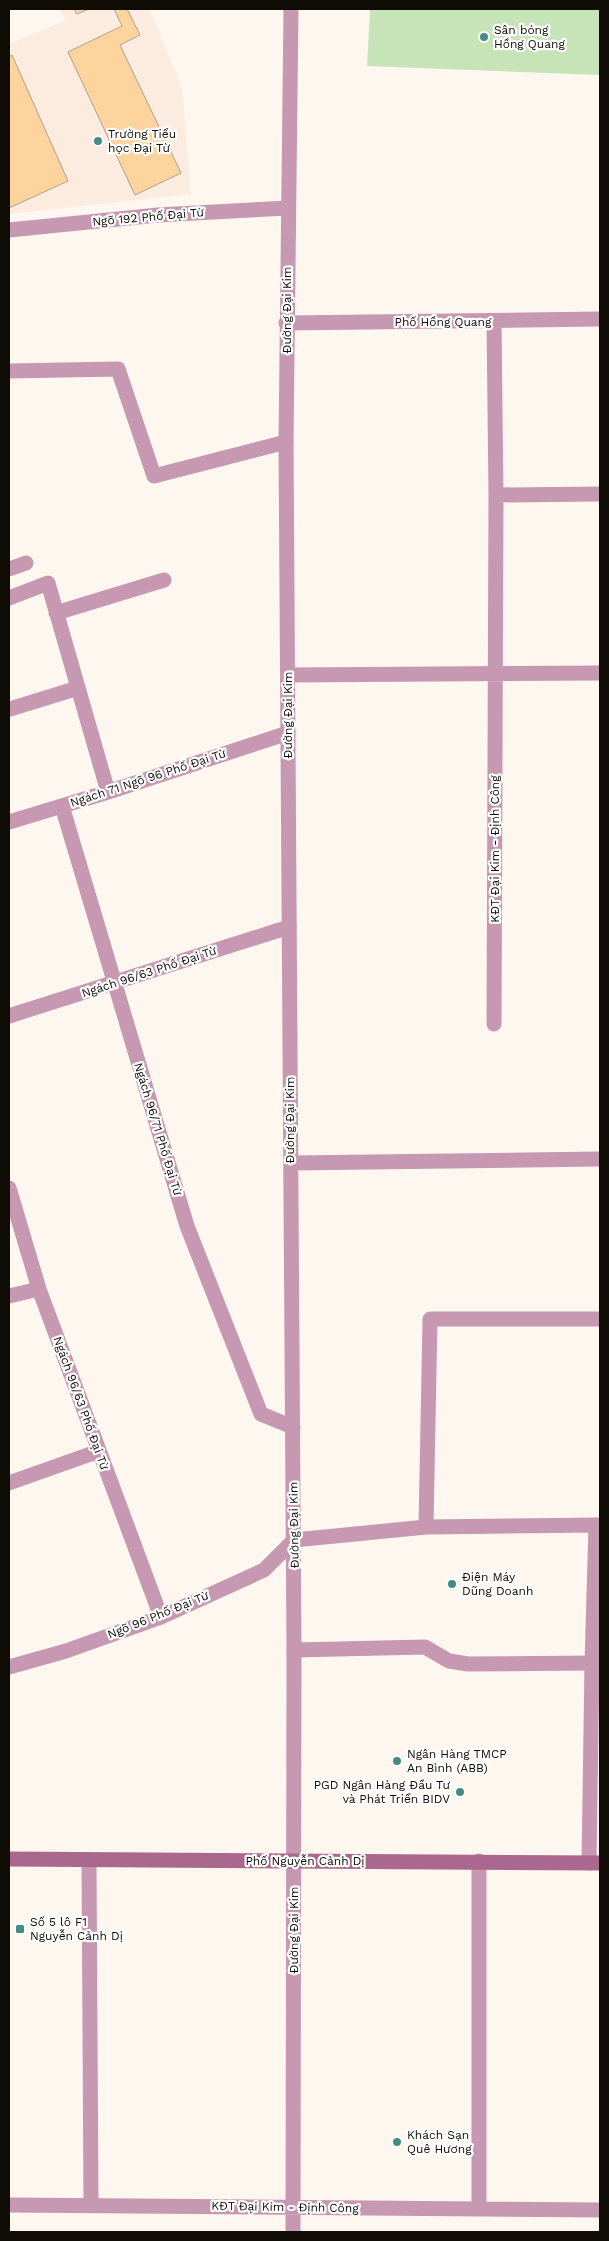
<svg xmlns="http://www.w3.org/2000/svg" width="609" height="2241" font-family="'Work Sans',sans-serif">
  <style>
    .education { fill: #fcebdf }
    .green { fill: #c7e4b9 }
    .building { fill: #fdd49d; stroke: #aea190 }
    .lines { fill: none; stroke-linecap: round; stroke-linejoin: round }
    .lane { stroke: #c698b1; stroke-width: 15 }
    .street { stroke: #c698b1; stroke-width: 15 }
    .secondary { stroke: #aa688f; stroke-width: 15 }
    .poi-dot { fill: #448b84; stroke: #fff; stroke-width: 2 }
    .labels { text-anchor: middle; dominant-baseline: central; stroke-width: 4.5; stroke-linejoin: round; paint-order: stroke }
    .poi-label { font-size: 12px; fill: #0f0b05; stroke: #fff; text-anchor: start }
    .street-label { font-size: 12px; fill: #0f0b05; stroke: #fff }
  </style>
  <rect width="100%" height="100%" fill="#fdf7f0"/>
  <path class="education" d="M60,9H149L182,88L191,194L9,214V44L65,21Z"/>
  <path class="green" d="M370,9H600V75L367,66Z"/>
  <path class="building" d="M74,9H89L77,14Z
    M114,9H127L140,35L120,45L181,173L135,195L68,52L122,26Z
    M12,55L68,181L9,208V57Z"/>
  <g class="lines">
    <path class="lane" d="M9,230L158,215L288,208
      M9,371L118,369L154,476L286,442
      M9,569L26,563
      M9,598L48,583L108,792
      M56,613L164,580
      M10,709L78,688
      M62,806L187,1226L261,1414L293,1427
      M9,822L108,792L288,733
      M9,1016L289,927
      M9,1188L39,1289L161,1617
      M9,1296L39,1289
      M9,1483L99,1451
      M294,1650L425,1647L449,1661L468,1664L592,1663"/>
    <path class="street" d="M291,9L286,442L294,1650L293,2232
      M286,323L600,319
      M496,495L600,494
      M288,675L600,673
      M494,1024L496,495L494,322
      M291,1163L600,1159
      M426,1527L430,1319H600
      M9,1667L66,1651L161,1617L264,1570L294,1540L426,1527L600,1525
      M89,1860L91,2205
      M479,1861V2209
      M589,1863L592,1663L596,1525
      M9,2205L600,2210"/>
    <path class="secondary" d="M9,1859L600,1863"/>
  </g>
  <g class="poi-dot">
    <circle cx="484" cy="37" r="5"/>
    <circle cx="98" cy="141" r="5"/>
    <circle cx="452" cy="1584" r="5"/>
    <circle cx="397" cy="1761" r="5"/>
    <circle cx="460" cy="1792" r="5"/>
    <rect x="15" y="1924" width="10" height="10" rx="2.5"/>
    <circle cx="397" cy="2142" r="5"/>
  </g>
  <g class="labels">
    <g class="poi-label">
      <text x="494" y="30">Sân bóng<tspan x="494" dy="14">Hồng Quang</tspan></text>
      <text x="108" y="134">Trường Tiểu<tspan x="108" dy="14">học Đại Từ</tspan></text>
      <text x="462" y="1577">Điện Máy<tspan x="462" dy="14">Dũng Doanh</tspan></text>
      <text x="407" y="1754">Ngân Hàng TMCP<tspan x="407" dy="14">An Bình (ABB)</tspan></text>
      <text x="450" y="1785" text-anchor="end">PGD Ngân Hàng Đầu Tư<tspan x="450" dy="14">và Phát Triển BIDV</tspan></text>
      <text x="30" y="1922">Số 5 lô F1<tspan x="30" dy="14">Nguyễn Cảnh Dị</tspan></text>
      <text x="407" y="2135">Khách Sạn<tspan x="407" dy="14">Quê Hương</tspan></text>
    </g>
    <g class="street-label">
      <text transform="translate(148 217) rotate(-5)">Ngõ 192 Phố Đại Từ</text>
      <text transform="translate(287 310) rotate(-90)">Đường Đại Kim</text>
      <text x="443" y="322">Phố Hồng Quang</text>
      <text transform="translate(288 715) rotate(-90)">Đường Đại Kim</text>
      <text transform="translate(148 778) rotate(-18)">Ngách 71 Ngõ 96 Phố Đại Từ</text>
      <text transform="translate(495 849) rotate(-90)">KĐT Đại Kim - Định Công</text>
      <text transform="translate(149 972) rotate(-18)">Ngách 96/63 Phố Đại Từ</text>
      <text transform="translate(290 1120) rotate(-90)">Đường Đại Kim</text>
      <text transform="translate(158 1129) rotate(73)">Ngách 96/71 Phố Đại Từ</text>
      <text transform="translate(81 1403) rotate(70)">Ngách 96/63 Phố Đại Từ</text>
      <text transform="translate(294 1525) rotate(-91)">Đường Đại Kim</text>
      <text transform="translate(158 1615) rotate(-22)">Ngõ 96 Phố Đại Từ</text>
      <text x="305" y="1861">Phố Nguyễn Cảnh Dị</text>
      <text transform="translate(294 1930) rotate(-90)">Đường Đại Kim</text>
      <text transform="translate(285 2207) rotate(1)">KĐT Đại Kim - Định Công</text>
    </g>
  </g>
  <rect width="609" height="2241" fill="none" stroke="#0f0b05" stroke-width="20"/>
</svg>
